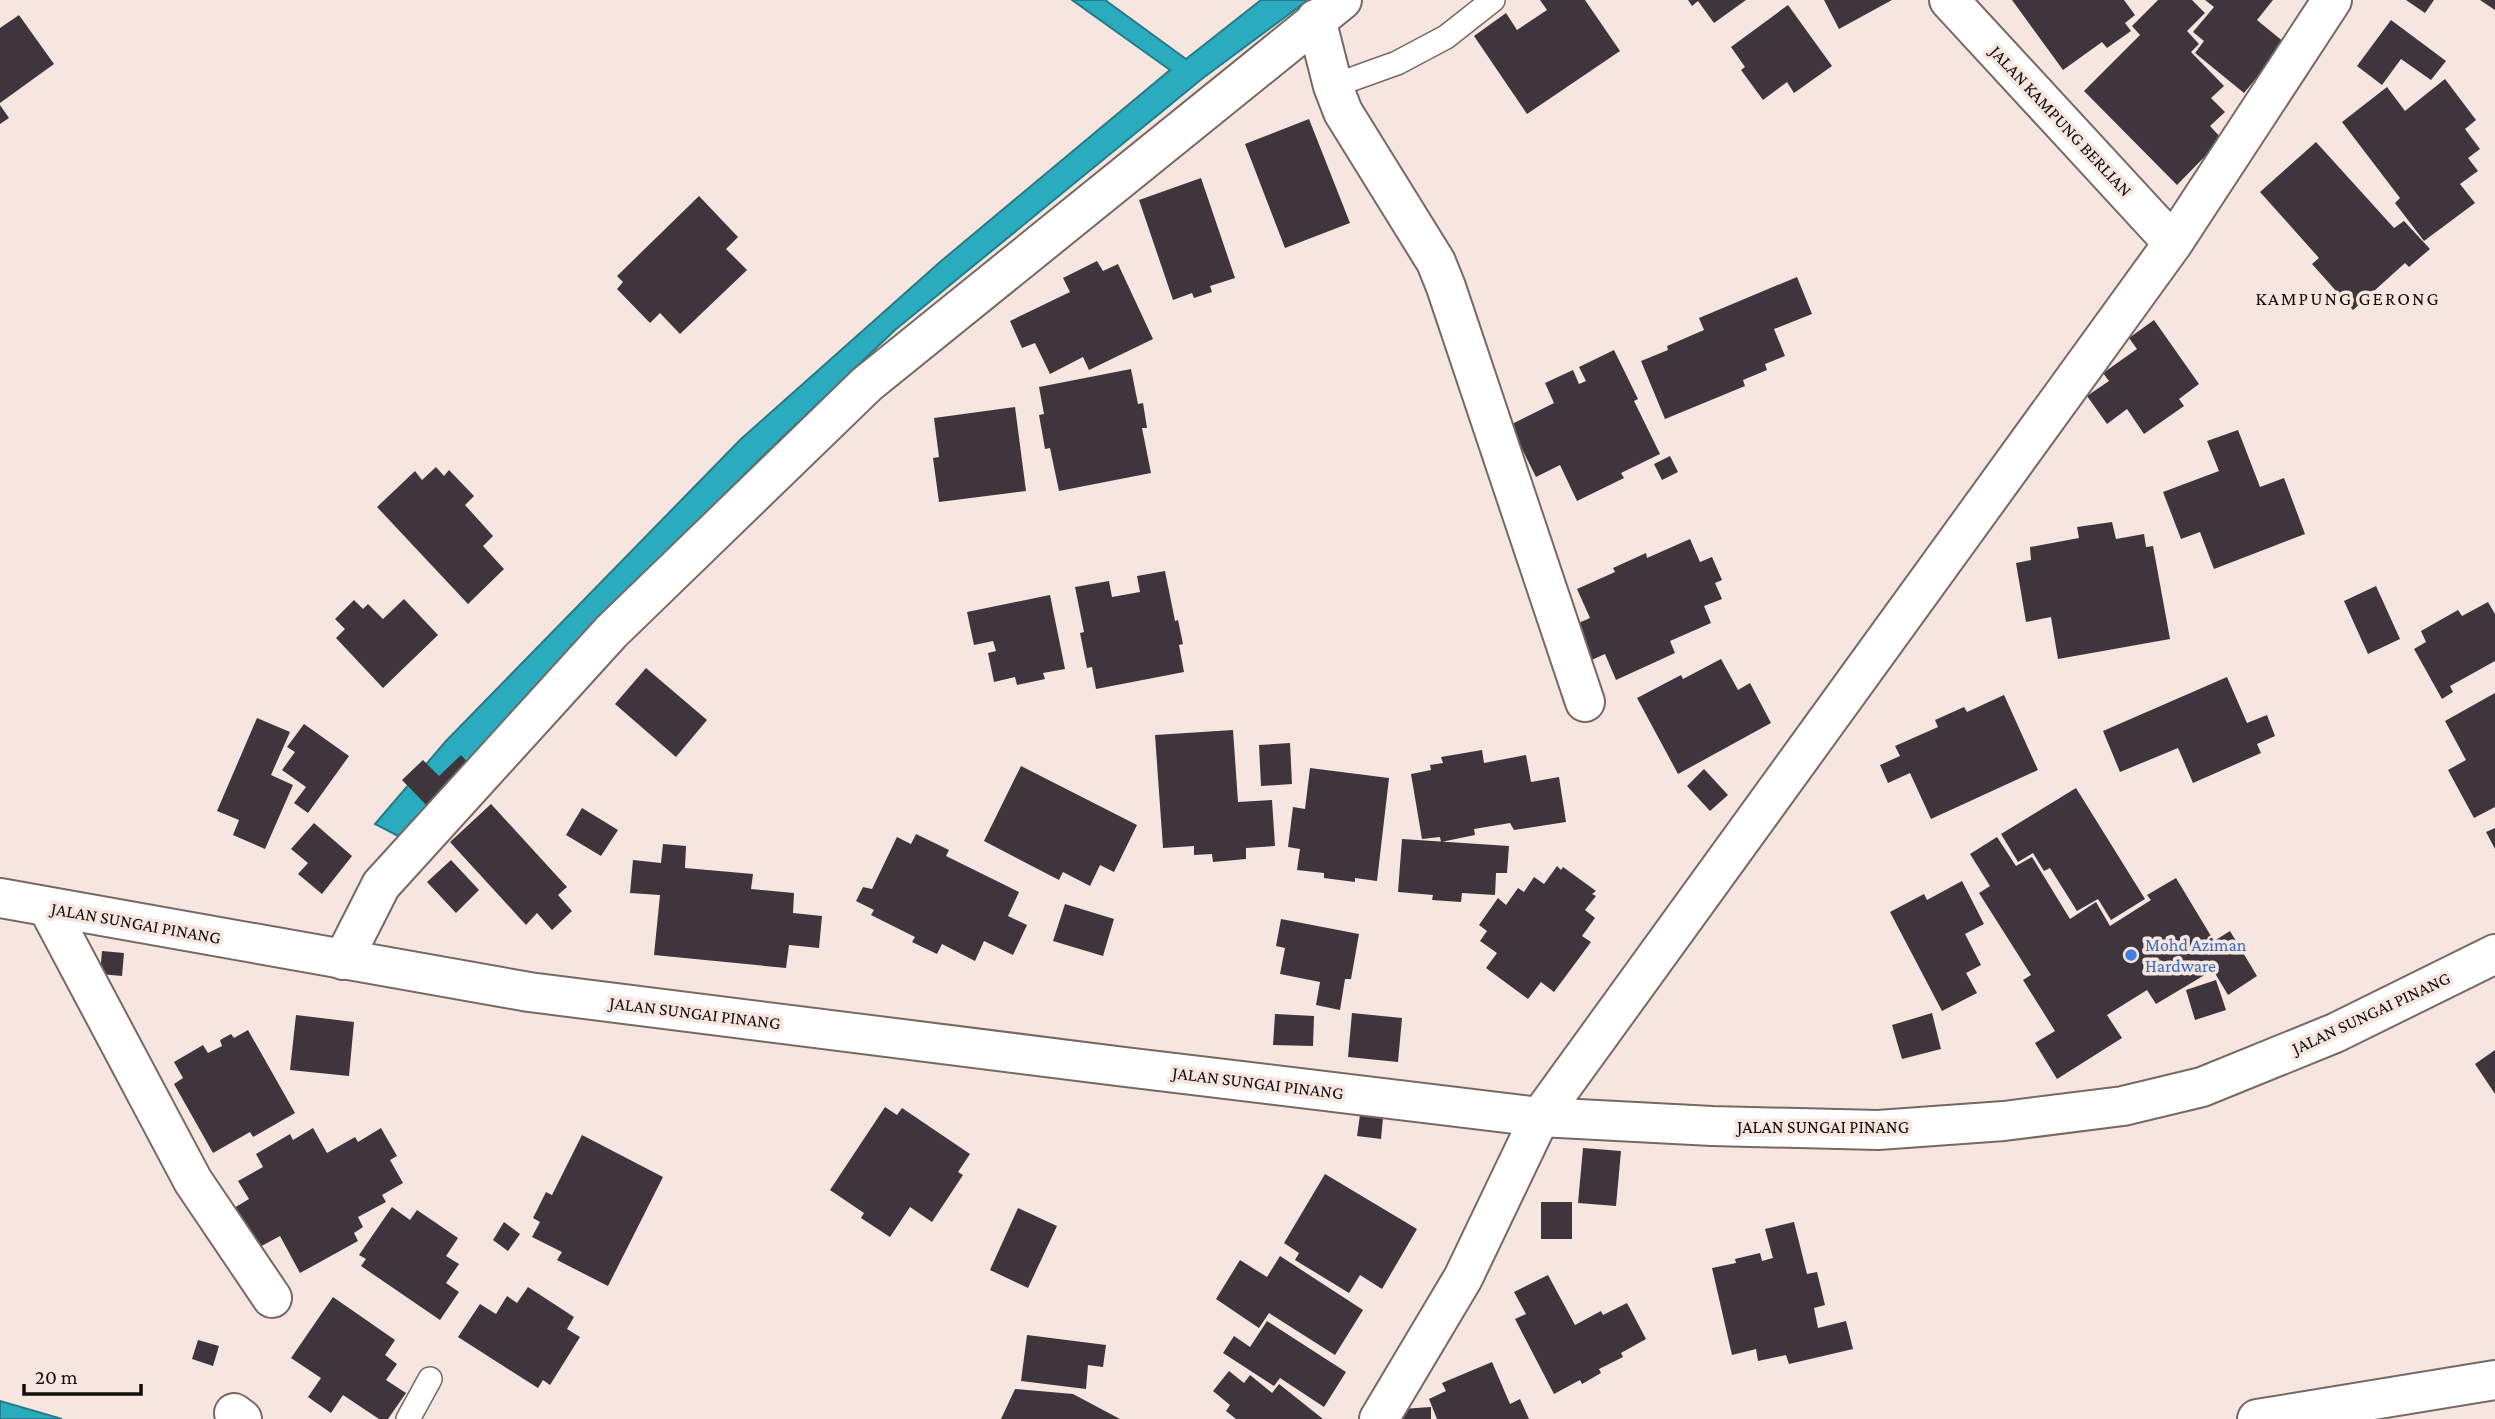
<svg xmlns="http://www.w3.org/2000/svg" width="2495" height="1419" font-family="'Crimson Pro',serif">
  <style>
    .water { fill: #2aacbe; stroke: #237d88; stroke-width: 2 }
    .building { fill: #3f353c }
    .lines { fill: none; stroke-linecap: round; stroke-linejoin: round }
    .lane-casing { stroke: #766862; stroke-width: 26 }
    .street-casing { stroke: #766862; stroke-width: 42 }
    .secondary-casing { stroke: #766862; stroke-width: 42 }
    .lane { stroke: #fff; stroke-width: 23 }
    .street { stroke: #fff; stroke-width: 38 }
    .secondary { stroke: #fff; stroke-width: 38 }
    .shop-dot { fill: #3f7fe0; stroke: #f6e6df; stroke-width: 2.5 }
    .labels { text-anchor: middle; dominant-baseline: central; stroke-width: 7; stroke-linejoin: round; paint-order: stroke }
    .street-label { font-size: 18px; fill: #130e0b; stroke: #f6e6df }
    .shop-label { font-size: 18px; fill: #366cbe; stroke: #f6e6df; text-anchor: start }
    .neighbourhood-label { font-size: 19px; letter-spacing: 2px; fill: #130e0b; stroke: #f6e6df }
  </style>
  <rect width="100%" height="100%" fill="#f6e6df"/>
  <path class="water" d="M1072,0H1105L1186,59L1261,0H1308L1203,78L895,330L764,455L577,641L400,837L375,824L446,741L741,439L940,262L1170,70Z
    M0,1401L62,1419H0Z"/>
  <path class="building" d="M1540,0H1585L1620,51L1527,114L1474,36L1506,13L1517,30L1547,10Z
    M1688,0H1746L1714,23L1698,1L1692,6Z
    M1824,0H1892L1839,29Z
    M2012,0H2124L2135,15L2125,23L2131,31L2107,48L2102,42L2063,70Z
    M2158,0H2192L2205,13L2187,31L2199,44L2191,52L2224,86L2211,98L2225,112L2210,126L2222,139L2177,185L2084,91L2140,35L2132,26Z
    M2205,0H2273L2257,20L2285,43L2244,93L2195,53L2204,41L2193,32L2214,7Z
    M2406,0H2434L2425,13Z
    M2480,0H2495V10Z
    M1788,5L1832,66L1794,93L1787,82L1763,100L1741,70L1745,67L1731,47Z
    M19,15L54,64L0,103V28Z
    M2391,20L2446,61L2431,80L2401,59L2382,85L2357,66Z
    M2445,79L2476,120L2465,129L2480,149L2468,158L2478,171L2460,184L2475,203L2424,241L2395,203L2400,198L2342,122L2387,87L2405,111Z
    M0,105L9,118L0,124Z
    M1309,119L1350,223L1285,248L1245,144Z
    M2316,142L2394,228L2404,221L2430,249L2409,267L2405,263L2353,310L2312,264L2319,258L2260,192Z
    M1201,178L1235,278L1210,286L1212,292L1194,298L1192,293L1173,300L1139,200Z
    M699,196L738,237L726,249L747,270L680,334L660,313L650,323L617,289L623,282L617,276Z
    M1097,261L1103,271L1118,264L1153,339L1089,370L1083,357L1050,374L1035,343L1022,348L1010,321L1070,292L1063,278Z
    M1797,277L1812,314L1774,329L1785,356L1765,364L1767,370L1743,380L1745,386L1665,419L1641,361L1668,350L1667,346L1704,330L1699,318Z
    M2154,320L2199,384L2179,399L2184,406L2144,434L2127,409L2107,424L2087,396L2109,381L2103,373L2137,349L2129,338Z
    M1614,350L1638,399L1634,401L1660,454L1621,473L1624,478L1577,501L1560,465L1536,477L1510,425L1554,403L1545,383L1573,370L1579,384L1586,381L1579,367Z
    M1131,369L1138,404L1143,403L1147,428H1142L1151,473L1059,491L1050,448L1045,449L1039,415L1044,414L1039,387Z
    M1015,407L1026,491L939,502L933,458L939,457L934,418Z
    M2238,430L2260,487L2284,478L2305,534L2214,569L2200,532L2181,539L2163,492L2219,471L2207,441Z
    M1670,456L1678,472L1662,480L1654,464Z
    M436,467L444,476L449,470L474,496L465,505L493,536L483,546L504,569L468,604L377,507L415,471L422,480Z
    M2112,522L2116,539L2144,534L2146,547L2153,546L2170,639L2058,659L2051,617L2026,622L2016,563L2031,560L2030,547L2079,538L2077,527Z
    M1690,539L1700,562L1712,557L1722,580L1715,583L1722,599L1704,606L1711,623L1670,641L1675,653L1616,680L1605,654L1585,663L1569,627L1590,618L1577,589L1615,572L1613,568L1646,553L1647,558Z
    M1165,571L1175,621L1178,620L1183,644L1179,645L1184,672L1096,689L1092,667L1087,668L1080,633L1084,632L1075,587L1109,581L1112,597L1140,592L1137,576Z
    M2376,586L2400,639L2368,654L2344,601Z
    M1050,595L1065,669L1043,673L1045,679L1017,685L1015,677L994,682L988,653L996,651L993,641L974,645L967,612Z
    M404,599L438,635L383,688L336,638L345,629L335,619L354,600L363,609L368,604L383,619Z
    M2488,602L2495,614V661L2450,686L2453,692L2442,699L2414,649L2426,642L2421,631L2458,610L2462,616Z
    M1721,659L1738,690L1750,683L1771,723L1678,774L1637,698L1681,675L1683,679Z
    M646,668L707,720L676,757L615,704Z
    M2227,677L2247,723L2267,715L2275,736L2257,744L2261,753L2193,783L2178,748L2120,772L2103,731Z
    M2495,693V807L2474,818L2448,770L2466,760L2445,721Z
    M2004,695L2038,770L1931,819L1910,773L1888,783L1880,765L1900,756L1895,746L1938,727L1935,720L1964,707L1967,712Z
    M257,718L290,732L271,775L293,785L265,849L233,835L239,820L217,811Z
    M304,724L349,756L308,813L294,803L306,787L282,770L295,752L287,747Z
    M1233,730L1238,802L1272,800L1275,846L1246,848V859L1213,862L1212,854L1194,855V846L1163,848L1155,735Z
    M1290,743L1292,784L1261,786L1259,745Z
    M1482,750L1484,763L1526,755L1531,782L1559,777L1566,822L1514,830L1510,823L1474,829L1475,835L1441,842L1440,837L1422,839L1411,774L1431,770L1430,765L1443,763L1441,757Z
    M461,755L474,769L431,810L402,780L423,760L439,776Z
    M1021,766L1137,825L1114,872L1100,865L1090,886L1063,872L1059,880L984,841Z
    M1310,768L1389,778L1377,881L1355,878V882L1324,878V873L1297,870L1300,849L1288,847L1293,807L1305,809Z
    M1704,769L1728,795L1710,811L1687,786Z
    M2076,788L2145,899L2111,920L2098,899L2077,911L2050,868L2044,871L2033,853L2018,862L2001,834Z
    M491,804L567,887L558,895L572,911L552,930L537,913L526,925L450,842Z
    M582,808L618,830L601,856L566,835Z
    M314,823L352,856L322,894L298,874L308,863L291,849Z
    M2495,828V849L2486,832Z
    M916,834L949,850L946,856L1019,892L1008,916L1027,925L1013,955L984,941L975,961L942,944L937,954L912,942L915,937L871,915L874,910L856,901L863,887L872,889L897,837L911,844Z
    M1997,837L2016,866L2032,857L2070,919L2096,902L2110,926L2151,900L2147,895L2176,878L2214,941L2230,931L2257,976L2228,995L2213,970L2156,1004L2147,990L2107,1015L2122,1038L2057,1079L2035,1043L2055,1031L2023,980L2031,975L1979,893L1990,886L1970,854Z
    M1402,839L1509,846L1507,873H1496L1495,895L1462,893L1461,902L1432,900L1433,895L1398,892Z
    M663,844L686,846L685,868L753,874L751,889L794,893L793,913L822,916L819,948L789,945L786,968L654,955L660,895L630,893L633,860L661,863Z
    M451,860L479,890L456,913L427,882Z
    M1557,866L1561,870L1563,867L1596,891L1592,894L1596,896L1585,910L1595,918L1582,936L1591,942L1554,992L1541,982L1528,999L1486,968L1497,953L1480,941L1487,931L1479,925L1498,898L1506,905L1518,888L1524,892L1534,877L1544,884Z
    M1962,881L1984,924L1965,934L1981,965L1966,973L1977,993L1942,1011L1890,912L1924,894L1927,900Z
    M1065,904L1114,919L1103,956L1053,941Z
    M1281,919L1359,934L1351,979H1345L1340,1010L1316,1005L1320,982L1280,974L1285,948L1276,946Z
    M102,951L124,953L122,976L100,974Z
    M2216,980L2226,1010L2195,1020L2186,990Z
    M1352,1013L1402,1018L1398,1062L1348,1057Z
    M1932,1013L1941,1049L1902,1059L1892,1025Z
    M1275,1014L1314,1016L1313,1046L1273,1045Z
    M296,1015L354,1022L349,1076L290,1070Z
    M248,1030L295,1113L253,1137L250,1132L213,1153L174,1084L183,1078L174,1062L203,1045L208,1053L222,1046L220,1040L231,1034L234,1038Z
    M2495,1050V1094L2475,1064Z
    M885,1107L897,1115L902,1108L970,1154L958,1172L963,1175L932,1222L910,1207L890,1237L861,1218L864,1213L830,1190Z
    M1360,1115L1383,1118L1381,1139L1357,1136Z
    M313,1128L327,1153L355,1137L358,1142L381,1128L397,1156L390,1160L403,1183L382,1195L386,1202L358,1217L363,1227L354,1233L358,1241L300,1273L280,1236L256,1249L234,1208L249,1199L238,1181L263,1167L256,1154L290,1134L293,1140Z
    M582,1135L663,1177L608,1286L557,1260L562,1252L532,1237L540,1222L533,1218L546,1192L552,1195Z
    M1583,1148L1621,1151L1616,1206L1578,1203Z
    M1325,1174L1417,1229L1382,1289L1360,1275L1349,1293L1295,1260L1299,1253L1284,1243Z
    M1541,1202H1572V1239H1541Z
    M392,1207L410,1220L417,1210L458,1238L446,1256L459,1264L446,1283L459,1292L440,1320L361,1266L366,1259L359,1255Z
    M1018,1208L1057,1226L1028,1288L990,1270Z
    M504,1222L520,1234L508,1251L493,1240Z
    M1794,1222L1807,1274L1817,1272L1825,1305L1814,1308L1818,1328L1846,1321L1853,1349L1789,1364L1786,1355L1758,1361L1756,1349L1732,1355L1712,1268L1736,1263L1735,1259L1760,1253L1762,1261L1773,1258L1765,1229Z
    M1280,1256L1363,1310L1335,1355L1269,1313L1259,1328L1216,1299L1240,1260L1267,1277Z
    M1548,1275L1575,1325L1601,1311L1603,1315L1627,1303L1646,1339L1621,1353L1623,1357L1599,1369L1601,1373L1582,1384L1580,1380L1554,1394L1515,1319L1526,1314L1514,1292Z
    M528,1287L574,1317L567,1329L580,1337L550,1385L543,1380L538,1388L458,1337L480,1304L496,1314L507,1296L517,1303Z
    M333,1297L395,1340L385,1355L397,1364L386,1380L406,1393L388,1419H379L343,1395L331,1413L308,1397L321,1378L291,1358Z
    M1267,1321L1346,1372L1324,1407L1280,1378L1274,1386L1223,1353L1234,1336L1250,1347Z
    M1027,1335L1106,1345L1103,1367L1088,1365L1086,1389L1021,1381Z
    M198,1340L219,1346L213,1366L192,1359Z
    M1492,1362L1510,1404L1520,1399L1529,1419H1437L1429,1399L1446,1391L1442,1383Z
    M1229,1371L1244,1383L1250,1375L1272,1393L1279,1384L1323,1419H1236L1226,1411L1230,1405L1213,1391Z
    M1015,1389L1073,1394L1120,1419H1001Z
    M1431,1407V1419H1403L1402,1409Z"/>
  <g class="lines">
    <defs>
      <path id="lane" d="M1333,86L1397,63L1446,37L1493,0
        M408,1419L430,1379"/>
      <path id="street" d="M1949,0L2173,243
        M1316,19L1333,86L1343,112L1436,262L1446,287L1585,702
        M48,908L193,1181L272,1298
        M343,960L381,885L611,632L867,384L1342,0
        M234,1413L242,1419
        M1379,1419L1463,1278L1540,1117L2173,243L2332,0
        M2257,1419L2495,1380"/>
      <path id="secondary" d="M0,898L529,992L1125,1067L1540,1117L1712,1126L1878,1130L2004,1121L2123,1106L2202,1087L2335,1033L2495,954"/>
    </defs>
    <use href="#lane" class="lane-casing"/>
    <use href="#street" class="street-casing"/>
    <use href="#secondary" class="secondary-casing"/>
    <use href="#lane" class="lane"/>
    <use href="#street" class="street"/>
    <use href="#secondary" class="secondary"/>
  </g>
  <circle class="shop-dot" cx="2131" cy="955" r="7"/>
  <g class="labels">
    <g class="street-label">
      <text transform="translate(2061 121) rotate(47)">JALAN KAMPUNG BERLIAN</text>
      <text transform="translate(136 923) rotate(10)">JALAN SUNGAI PINANG</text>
      <text transform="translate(695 1013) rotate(7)">JALAN SUNGAI PINANG</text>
      <text transform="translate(2371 1013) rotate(-25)">JALAN SUNGAI PINANG</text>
      <text transform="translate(1258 1083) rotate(7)">JALAN SUNGAI PINANG</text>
      <text x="1823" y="1127">JALAN SUNGAI PINANG</text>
    </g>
    <g class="shop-label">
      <text x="2145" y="945">Mohd Aziman<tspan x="2145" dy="21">Hardware</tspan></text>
    </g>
    <g class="neighbourhood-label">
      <text x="2348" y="298">KAMPUNG GERONG</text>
    </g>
  </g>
  <path d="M24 1384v10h117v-10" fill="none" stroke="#130e0b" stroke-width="3.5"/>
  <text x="35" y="1384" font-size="21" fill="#130e0b" stroke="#f6e6df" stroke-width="5" paint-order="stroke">20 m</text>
</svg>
